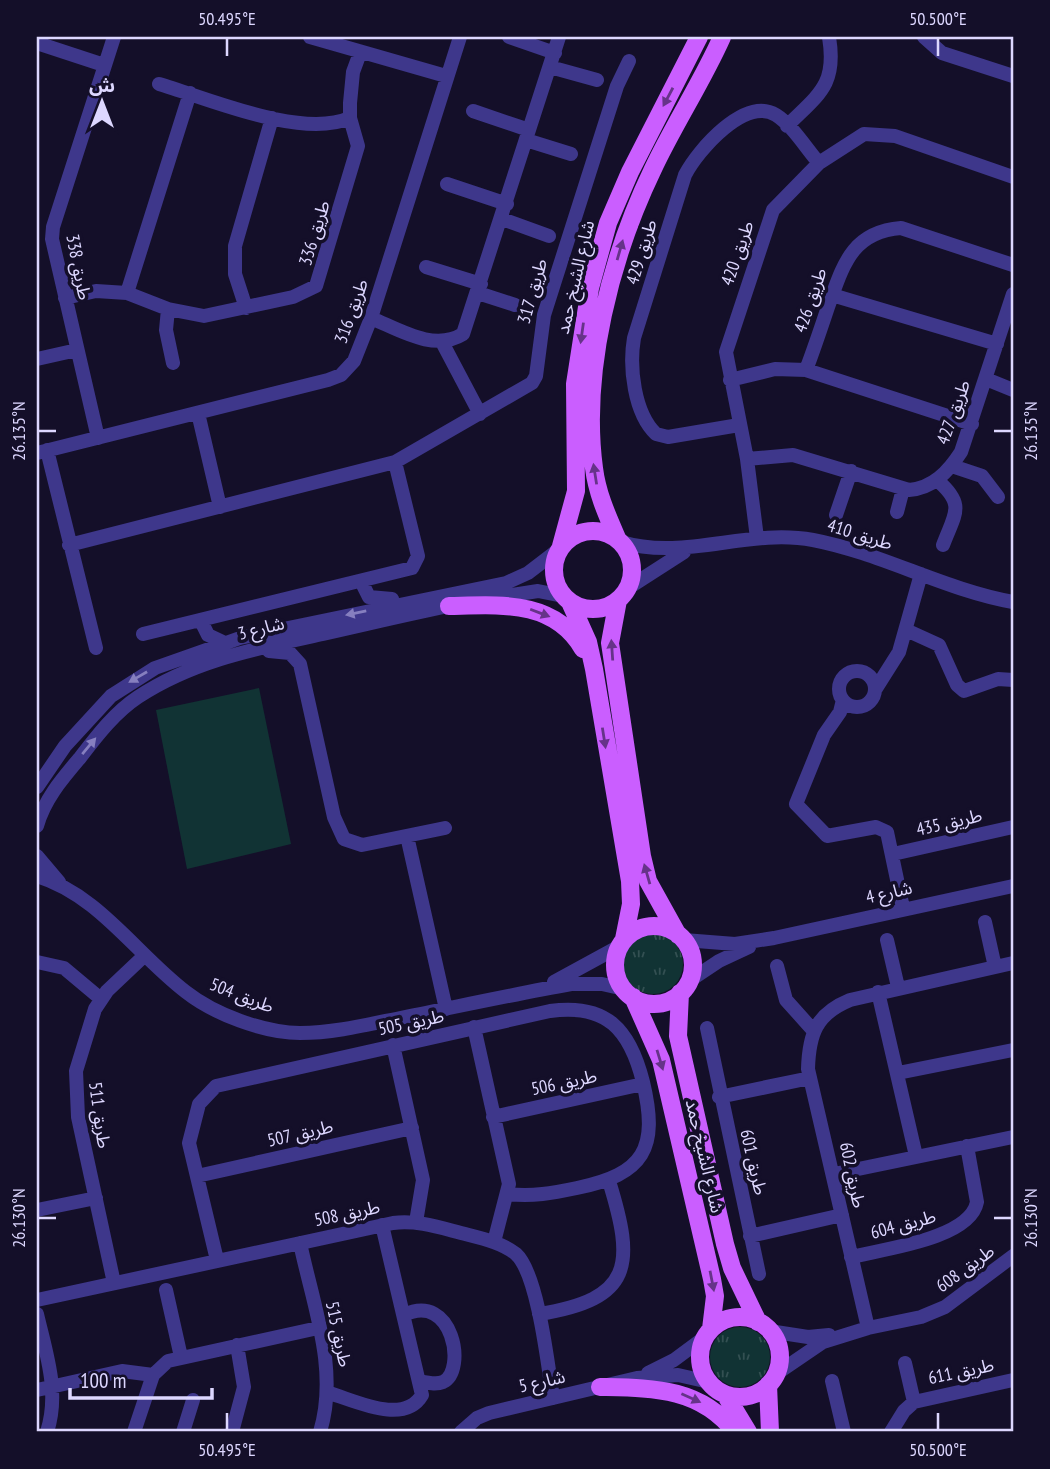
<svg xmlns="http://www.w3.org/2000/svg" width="1050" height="1469" font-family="'PT Sans Narrow','Noto Sans Arabic',sans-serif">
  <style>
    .grass { fill: url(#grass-tufts) }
    .garden { fill: #113334 }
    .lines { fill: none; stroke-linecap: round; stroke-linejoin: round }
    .minor { stroke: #3e378b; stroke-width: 14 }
    .major { stroke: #ca5eff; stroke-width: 18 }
    .oneway { fill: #663389 }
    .oneway2 { fill: #867fbf }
    .ticks { fill: none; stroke: #ddd7ff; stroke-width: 2.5 }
    .labels { text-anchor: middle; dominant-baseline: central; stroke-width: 7; stroke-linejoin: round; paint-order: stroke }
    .street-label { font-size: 18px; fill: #ddd7ff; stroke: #140f29 }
    .neatline { fill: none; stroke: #ddd7ff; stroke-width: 2.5 }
    .ticks-label { font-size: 18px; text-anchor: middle; fill: #ddd7ff }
  </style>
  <defs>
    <pattern id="grass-tufts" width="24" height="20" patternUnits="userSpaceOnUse" patternTransform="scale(1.75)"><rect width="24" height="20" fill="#113334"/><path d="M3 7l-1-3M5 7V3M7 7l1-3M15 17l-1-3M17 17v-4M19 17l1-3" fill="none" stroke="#335052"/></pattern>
  </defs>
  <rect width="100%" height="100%" fill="#140f29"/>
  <path class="grass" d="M623 964a30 30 0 1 1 60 0a30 30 0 1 1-60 0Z
    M710 1357a30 30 0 1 1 60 0a30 30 0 1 1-60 0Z"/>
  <path class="garden" d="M259,688L291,844L187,869L156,710Z"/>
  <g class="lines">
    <path class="minor" d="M310,37L446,76
      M509,37L555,53
      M924,37L942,53L1013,76
      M37,43L104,65
      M550,67L597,80
      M159,84C210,99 301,139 350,118
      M473,111L529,130
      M787,126C819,94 837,85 829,37
      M526,140L571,154
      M447,184L507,204
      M502,219L549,236
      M426,267L481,284
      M127,293L190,93
      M478,293L515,305
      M832,295L997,344
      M65,298L96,291L127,293L168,309L204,316L293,297L316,286L358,146L350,118V103L353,72L360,53
      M246,308L235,274V246L272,118
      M168,309L166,330L173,363
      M371,318C400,330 434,352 463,334L559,37
      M442,342L480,414
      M37,359L77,350
      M806,370C814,349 821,328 828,307C843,266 851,232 901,228L1013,265
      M986,379L1013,390
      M730,380L775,369L806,370L972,424
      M198,413L220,507
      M739,425L668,437L656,434C634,413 629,367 634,338L685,175C698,150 745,96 776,115C792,125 806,148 819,163
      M98,438L52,239L53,227L114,37
      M47,450L96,648
      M37,453L328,380L341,375L354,361L371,318L460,37
      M747,459L793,455L909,490C933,488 948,472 961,452L1013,294
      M952,466L982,476L998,497
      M937,480C966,505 955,513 943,545
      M897,512L903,489
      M836,515L851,471
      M757,538L747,459L726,352L773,210L819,163L864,134L895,136L1013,177
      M621,542C685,561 748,528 813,540C881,553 945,590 1013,602
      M69,545L395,462L532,383L536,376L544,315L617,86L629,61
      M361,581L369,597L392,599
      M628,588L684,552
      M479,600L538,591L563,596
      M201,621L208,635L225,643
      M906,630L939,645L957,685L964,691L998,679L1013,680
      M143,634L412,568L418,556L395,462
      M269,651L290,653L300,664L334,817L344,839L362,845L445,828
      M839 689a18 18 0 1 1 36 0a18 18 0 1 1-36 0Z
      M875,690L899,652L921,574
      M843,700L840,712L824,735L796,804L827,836L876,827L887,832L903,908
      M37,787L65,746L111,696L155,668L240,638L506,583L528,573L558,550
      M37,826C44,800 62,779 79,759C96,737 114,713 138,697C194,660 259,648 323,634C368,624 413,613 459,604
      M407,836L446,1009
      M893,854L1013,827
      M37,856L59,882
      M37,876C99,895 136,954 186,992C214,1014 264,1033 300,1033C335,1033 370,1024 405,1017C460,1006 515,994 571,984H602L624,989
      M985,922L995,967
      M684,940L735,944L774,938L1013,886
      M887,940L898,987
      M37,962L64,968L101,999
      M777,966L786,1000L812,1029
      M689,981L719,961L749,947
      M554,982L620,946
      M878,992L916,1156
      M474,1027L509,1184L494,1242
      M707,1028L759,1274
      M393,1045L423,1180L416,1222
      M898,1073L1013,1050
      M719,1097L810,1078
      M493,1117L643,1084
      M834,1174L1013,1137
      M197,1176L412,1128
      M37,1210L96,1198
      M750,1236L842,1215
      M300,1243C313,1305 339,1370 320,1432
      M851,1257C883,1249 970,1239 977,1202L967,1146
      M217,1260L189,1143L199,1104L216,1086L550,1011C607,1003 630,1030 643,1082C659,1149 644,1174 577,1188C553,1193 532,1197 508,1194
      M114,1283L78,1117L76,1071L95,1009L107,991L144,956
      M166,1290L181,1357
      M37,1300L393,1223C417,1220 438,1227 461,1233C480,1238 501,1242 516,1254C538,1274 548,1366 553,1398
      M37,1314C46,1353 60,1392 47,1432
      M539,1314C633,1299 635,1265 609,1181
      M404,1315C453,1291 467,1371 443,1382C436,1385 428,1383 420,1381
      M868,1328L808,1069C809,1034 816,1014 850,1000L1013,963
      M769,1331L808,1337L829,1335
      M905,1363L914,1402
      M648,1373L674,1360L705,1337
      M776,1374L823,1342L868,1328L921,1317L945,1307L1013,1256
      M832,1381L844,1432
      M37,1390L122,1371L153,1375
      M329,1393C354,1400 404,1426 422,1395L382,1225
      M134,1432L153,1375L168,1361L318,1328
      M183,1432L193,1400
      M232,1432L244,1387L237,1345
      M461,1432L477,1418L489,1413L637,1378L678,1375L709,1382
      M891,1432L904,1411L914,1402L1013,1380"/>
    <path class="major" d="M554 570a39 39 0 1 1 78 0a39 39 0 1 1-78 0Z
      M617,538C607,515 597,493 594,468C581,371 611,256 653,169C674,124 702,82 722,37
      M561,546L576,491L575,384L590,288L608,223L630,172L699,37
      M618,600L610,643L642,856L648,881L678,935
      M570,602L588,642L594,669L630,881L631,904L624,939
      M449,606C499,605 554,599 583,649
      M615 965a39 39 0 1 1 78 0a39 39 0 1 1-78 0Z
      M680,993L678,1036L725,1244L732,1268L758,1322
      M633,997L661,1060L712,1279L715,1296L711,1329
      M700 1357a40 40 0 1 1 80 0a40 40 0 1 1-80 0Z
      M768,1385L770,1432
      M600,1387C652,1388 700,1387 735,1432
      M725,1394L748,1432"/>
  </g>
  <defs><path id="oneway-solid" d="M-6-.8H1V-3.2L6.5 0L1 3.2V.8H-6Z" transform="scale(1.75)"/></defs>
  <g class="oneway">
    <use href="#oneway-solid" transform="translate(668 97) rotate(118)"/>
    <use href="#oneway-solid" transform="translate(620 250) rotate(-74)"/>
    <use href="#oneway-solid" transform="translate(582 333) rotate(98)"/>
    <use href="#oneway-solid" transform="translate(595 474) rotate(-99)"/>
    <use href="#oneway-solid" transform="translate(540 613) rotate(21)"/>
    <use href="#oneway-solid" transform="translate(612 650) rotate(-94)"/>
    <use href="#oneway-solid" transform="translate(604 738) rotate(81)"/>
    <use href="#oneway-solid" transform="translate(647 874) rotate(-106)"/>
    <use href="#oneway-solid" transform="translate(660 1060) rotate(73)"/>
    <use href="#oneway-solid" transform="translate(712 1281) rotate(79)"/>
    <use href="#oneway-solid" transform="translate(691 1398) rotate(24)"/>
  </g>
  <g class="oneway2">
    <use href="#oneway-solid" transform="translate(356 613) rotate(168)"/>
    <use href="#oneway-solid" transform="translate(138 677) rotate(150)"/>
    <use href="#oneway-solid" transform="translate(89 746) rotate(-50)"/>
  </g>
  <path class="ticks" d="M227,38V56M938,38V56M38,431H56M994,431H1012M38,1218H56M994,1218H1012M227,1413V1430M938,1413V1430"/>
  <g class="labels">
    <g class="street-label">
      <text transform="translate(314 233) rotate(-73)">طريق 336</text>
      <text transform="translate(641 252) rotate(-73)">طريق 429</text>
      <text transform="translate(737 253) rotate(-71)">طريق 420</text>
      <text transform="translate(79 267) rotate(79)">طريق 338</text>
      <text transform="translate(575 277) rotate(-77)">شارع الشيخ حمد</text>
      <text transform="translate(532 291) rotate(-74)">طريق 317</text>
      <text transform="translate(810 300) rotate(-71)">طريق 426</text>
      <text transform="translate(351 311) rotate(-70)">طريق 316</text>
      <text transform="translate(953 412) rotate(-70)">طريق 427</text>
      <text transform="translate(860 534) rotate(17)">طريق 410</text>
      <text transform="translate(261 628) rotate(-14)">شارع 3</text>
      <text transform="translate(949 822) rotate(-13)">طريق 435</text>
      <text transform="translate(889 892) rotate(-13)">شارع 4</text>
      <text transform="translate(242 995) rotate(21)">طريق 504</text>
      <text transform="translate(411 1022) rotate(-12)">طريق 505</text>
      <text transform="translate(564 1082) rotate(-12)">طريق 506</text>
      <text transform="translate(100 1115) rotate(82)">طريق 511</text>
      <text transform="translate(300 1133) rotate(-13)">طريق 507</text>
      <text transform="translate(705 1156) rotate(77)">شارع الشيخ حمد</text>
      <text transform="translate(754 1162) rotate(77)">طريق 601</text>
      <text transform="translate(853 1175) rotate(78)">طريق 602</text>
      <text transform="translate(347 1213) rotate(-12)">طريق 508</text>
      <text transform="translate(903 1224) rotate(-15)">طريق 604</text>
      <text transform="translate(965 1268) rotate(-36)">طريق 608</text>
      <text transform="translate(339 1334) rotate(78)">طريق 515</text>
      <text transform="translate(961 1371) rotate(-12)">طريق 611</text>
      <text transform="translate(542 1381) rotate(-13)">شارع 5</text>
    </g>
  </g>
  <rect width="1050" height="1469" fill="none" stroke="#140f29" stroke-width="77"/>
  <g transform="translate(102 102)" stroke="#140f29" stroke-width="5" paint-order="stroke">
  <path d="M0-5L12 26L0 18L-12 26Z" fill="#ddd7ff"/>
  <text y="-10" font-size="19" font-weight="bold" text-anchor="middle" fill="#ddd7ff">ش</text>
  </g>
  <path d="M70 1388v10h142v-10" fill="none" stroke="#ddd7ff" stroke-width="3.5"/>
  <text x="80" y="1388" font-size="21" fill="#ddd7ff" stroke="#140f29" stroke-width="5" paint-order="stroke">100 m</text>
  <rect x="38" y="38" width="974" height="1392" class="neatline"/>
  <g class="ticks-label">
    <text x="227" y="25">50.495°E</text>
    <text x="938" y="25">50.500°E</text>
    <text transform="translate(19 431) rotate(-90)" y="6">26.135°N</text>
    <text transform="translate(1031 431) rotate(-90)" y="6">26.135°N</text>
    <text transform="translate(19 1218) rotate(-90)" y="6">26.130°N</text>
    <text transform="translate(1031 1218) rotate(-90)" y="6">26.130°N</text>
    <text x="227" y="1456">50.495°E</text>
    <text x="938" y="1456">50.500°E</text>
  </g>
</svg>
